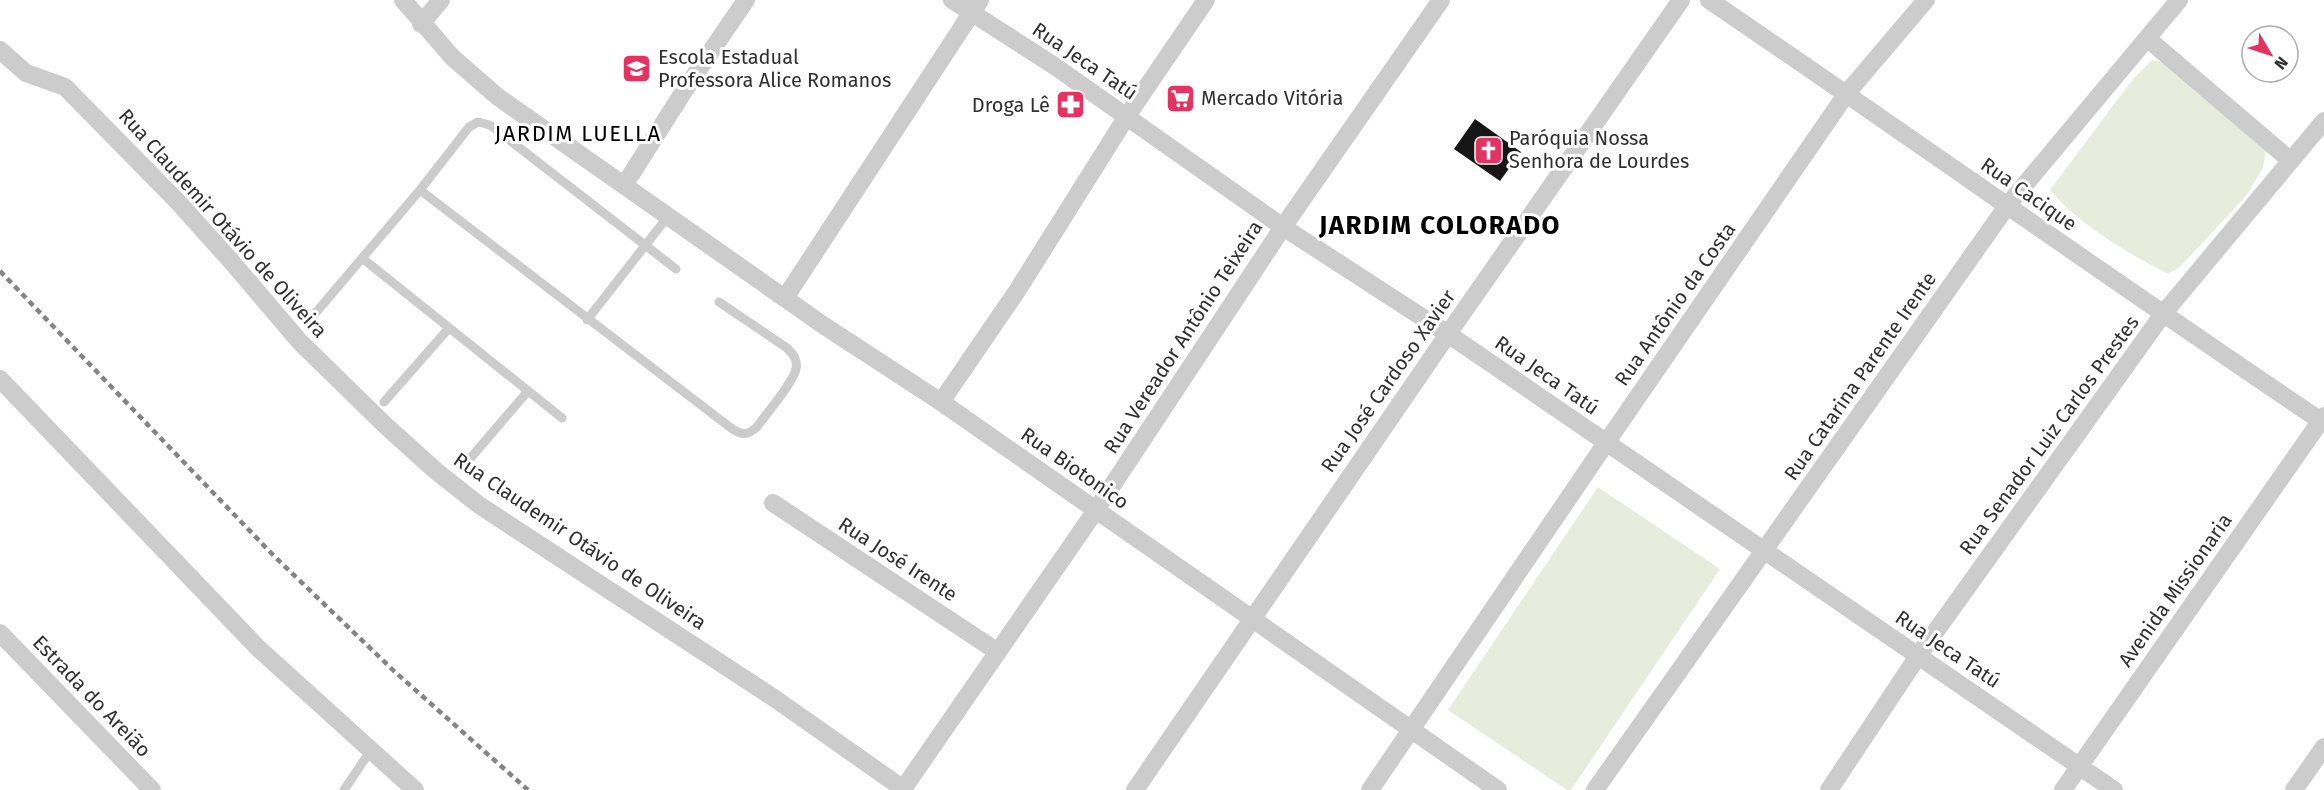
<svg xmlns="http://www.w3.org/2000/svg" width="2324" height="790" font-family="'Fira Sans',sans-serif">
  <style>
    .green { fill: #e8ecdc }
    .building { fill: #161616 }
    .lines { fill: none; stroke-linecap: round; stroke-linejoin: round }
    .service { stroke: #ccc; stroke-width: 9 }
    .minor { stroke: #ccc; stroke-width: 18 }
    .rail { stroke: #848484; stroke-width: 4.5; stroke-dasharray: 6 4.5; stroke-linecap: butt }
    .labels { text-anchor: middle; dominant-baseline: central; stroke-width: 6; stroke-linejoin: round; paint-order: stroke }
    .poi-label { font-size: 20px; fill: #2f2f2f; stroke: #fff; text-anchor: start }
    .street-label { font-size: 20px; fill: #2f2f2f; stroke: #fff }
    .quarter-label { font-size: 22px; letter-spacing: 1.5px; fill: #000; stroke: #fff }
    .district-label { font-size: 26px; font-weight: bold; letter-spacing: 1.5px; fill: #000; stroke: #fff }
  </style>
  <rect width="100%" height="100%" fill="#fff"/>
  <path class="green" d="M2152,60L2166,63L2266,151L2263,168L2246,196L2180,267L2168,274C2126,252 2081,226 2050,190L2133,79Z
    M1598,487L1720,569L1571,790H1567L1448,710Z"/>
  <path class="building" d="M1475,119L1521,152L1500,181L1454,149Z"/>
  <g class="lines">
    <path class="service" d="M362,258L562,418
      M676,269L490,125L478,122L469,127L420,190L731,428C741,435 747,436 757,427C766,414 793,383 796,369C798,360 793,354 787,348L719,302
      M313,316L420,190
      M587,320L669,215
      M384,402L449,328
      M462,468L528,391
      M344,790L371,750"/>
    <path class="minor" d="M403,0L452,57L498,97L823,325L941,402L1498,790
      M952,0L1056,67L1283,227L1448,334L2114,790
      M1709,0C1915,140 2117,284 2324,423
      M421,24L441,0
      M2148,39L2291,161
      M0,50L26,73L65,87L178,202L231,261L300,342L386,426L436,471L479,505L774,698L905,790
      M625,184L684,91L746,0
      M785,298L980,0
      M0,379L259,649L415,790
      M941,402L1017,291L1127,116L1206,0
      M773,503L998,652
      M0,633L152,790
      M903,789L1096,510L1283,227L1441,0
      M1135,790L1448,334L1681,0
      M1370,790L1606,443L1847,93L1926,0
      M1595,790L2007,206L2179,0
      M1829,790L1918,656L2163,314L2324,121
      M2063,790L2324,416
      M2294,790L2324,747"/>
    <path class="rail" d="M0,271L274,556L394,671L528,790"/>
  </g>
  <defs>
    <symbol id="school-square" viewBox="-11 -11 22 22"><rect x="-9" y="-9" width="18" height="18" rx="4" fill="#e43361" stroke="#fff"/><path d="M0-5L7-2L0 1L-7-2ZM-4 1L0 2.5L4 1V4Q0 6-4 4Z" fill="#fff"/></symbol>
    <symbol id="supermarket-square" viewBox="-11 -11 22 22"><rect x="-9" y="-9" width="18" height="18" rx="4" fill="#e43361" stroke="#fff"/><path d="M-6-5.5h2.5l.6 2H6L4.5 2H-2.5L-4.4-4H-6ZM-1.5 3.2a1.3 1.3 0 1 0 .1 0ZM3 3.2a1.3 1.3 0 1 0 .1 0Z" fill="#fff"/></symbol>
    <symbol id="pharmacy-square" viewBox="-11 -11 22 22"><rect x="-9" y="-9" width="18" height="18" rx="4" fill="#e43361" stroke="#fff"/><path d="M-2-6h4v4h4v4h-4v4h-4v-4h-4v-4h4Z" fill="#fff"/></symbol>
    <symbol id="church-square" viewBox="-11 -11 22 22"><rect x="-9" y="-9" width="18" height="18" rx="4" fill="#e43361" stroke="#fff"/><path d="M-1.2-6h2.4v3.5h3.3v2.4h-3.3V6h-2.4V-.1h-3.3v-2.4h3.3Z" fill="#fff"/></symbol>
  </defs>
  <g fill-rule="evenodd">
    <use href="#school-square" x="620" y="52" width="33" height="33"/>
    <use href="#supermarket-square" x="1164" y="82" width="33" height="33"/>
    <use href="#pharmacy-square" x="1054" y="88" width="33" height="33"/>
    <use href="#church-square" x="1472" y="134" width="33" height="33"/>
  </g>
  <g class="labels">
    <g class="poi-label">
      <text x="658" y="57">Escola Estadual<tspan x="658" dy="23">Professora Alice Romanos</tspan></text>
      <text x="1201" y="98">Mercado Vitória</text>
      <text x="1050" y="105" text-anchor="end">Droga Lê</text>
      <text x="1509" y="138">Paróquia Nossa<tspan x="1509" dy="23">Senhora de Lourdes</tspan></text>
    </g>
    <g class="street-label">
      <text transform="translate(1085 61) rotate(34)">Rua Jeca Tatú</text>
      <text transform="translate(2029 194) rotate(35)">Rua Cacique</text>
      <text transform="translate(223 223) rotate(48)">Rua Claudemir Otávio de Oliveira</text>
      <text transform="translate(1675 304) rotate(-55)">Rua Antônio da Costa</text>
      <text transform="translate(1183 337) rotate(-57)">Rua Vereador Antônio Teixeira</text>
      <text transform="translate(1547 375) rotate(35)">Rua Jeca Tatú</text>
      <text transform="translate(1860 376) rotate(-55)">Rua Catarina Parente Irente</text>
      <text transform="translate(1388 381) rotate(-55)">Rua José Cardoso Xavier</text>
      <text transform="translate(2049 435) rotate(-54)">Rua Senador Luiz Carlos Prestes</text>
      <text transform="translate(1075 468) rotate(35)">Rua Biotonico</text>
      <text transform="translate(580 541) rotate(34)">Rua Claudemir Otávio de Oliveira</text>
      <text transform="translate(898 559) rotate(33)">Rua José Irente</text>
      <text transform="translate(2175 590) rotate(-55)">Avenida Missionaria</text>
      <text transform="translate(1948 649) rotate(34)">Rua Jeca Tatú</text>
      <text transform="translate(92 696) rotate(46)">Estrada do Areião</text>
    </g>
    <g class="quarter-label">
      <text x="578" y="133">JARDIM LUELLA</text>
    </g>
    <g class="district-label">
      <text x="1440" y="225">JARDIM COLORADO</text>
    </g>
  </g>
  <g transform="translate(2270 54) rotate(129)"><circle r="28" fill="#ffffff" stroke="#acacac" stroke-width="1.5"/>
  <path d="M0-4.5L10 22L0 15L-10 22Z" fill="#e43361"/>
  <text y="-9" font-size="16" font-weight="bold" text-anchor="middle" fill="#2f2f2f">N</text>
  </g>
</svg>
